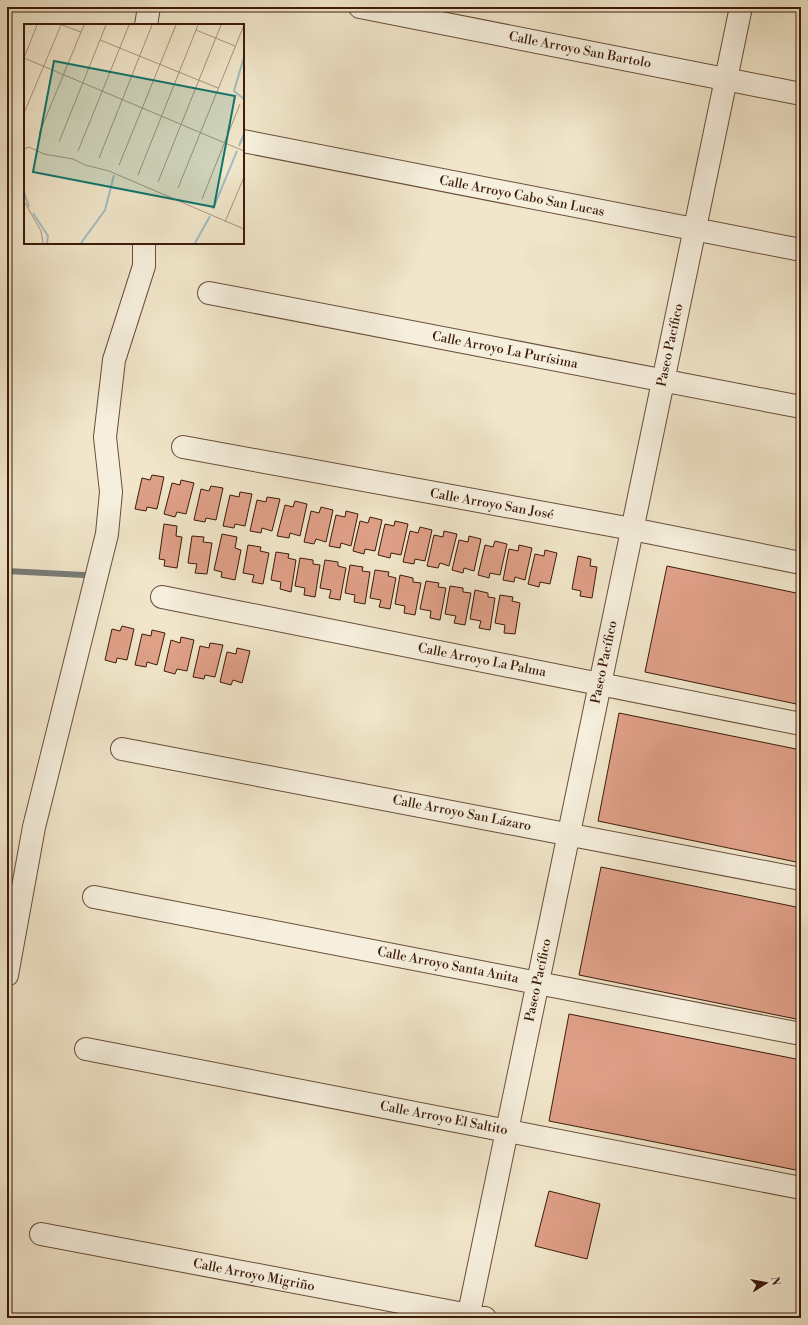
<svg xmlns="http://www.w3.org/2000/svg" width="808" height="1325" font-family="'Libre Bodoni',serif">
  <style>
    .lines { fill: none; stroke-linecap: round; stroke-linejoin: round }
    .stream { stroke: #797c78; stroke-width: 6 }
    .building { fill: #dfa088; stroke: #3c1b09 }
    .minor-casing { stroke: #694e39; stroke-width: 24 }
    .minor { stroke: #f6efdd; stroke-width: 22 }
    .labels { text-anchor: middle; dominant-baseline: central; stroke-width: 3; stroke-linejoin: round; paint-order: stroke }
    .street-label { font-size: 13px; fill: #3c1b09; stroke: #f6efdd }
    .inset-river { fill: none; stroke: #a1bcc2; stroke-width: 2 }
    .inset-road { fill: none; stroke: #a9957d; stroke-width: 1 }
    .view { fill: #0f766e; fill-opacity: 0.15; stroke: #0f766e; stroke-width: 2 }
    .inset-edge { fill: none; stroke: #3c1b09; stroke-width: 2 }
  </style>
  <rect width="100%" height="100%" fill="#f1e6ca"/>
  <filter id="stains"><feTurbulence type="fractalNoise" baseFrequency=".005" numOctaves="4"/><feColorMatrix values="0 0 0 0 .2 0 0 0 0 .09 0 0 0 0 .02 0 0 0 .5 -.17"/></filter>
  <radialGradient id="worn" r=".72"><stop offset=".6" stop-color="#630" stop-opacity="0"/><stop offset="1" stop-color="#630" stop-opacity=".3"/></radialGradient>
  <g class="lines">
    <path class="stream" d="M7,571L84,575"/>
  </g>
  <path class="building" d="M152,475L164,477L157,509L147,507L146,511L135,509L142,478L150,480Z
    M181,480L194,483L186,514L177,512L175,517L164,514L172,483L180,485Z
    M211,486L223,488L216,520L206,518L205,522L194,520L201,489L209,491Z
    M240,492L252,494L245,526L235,524L234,528L223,526L230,495L239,497Z
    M267,497L280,499L272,531L262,528L261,533L250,531L257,500L266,502Z
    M295,501L307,504L300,536L290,533L289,538L277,536L285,505L293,507Z
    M321,507L333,510L326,542L316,539L314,544L304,542L311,511L319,513Z
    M346,511L358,514L351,546L341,543L340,548L329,546L336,515L345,517Z
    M370,517L382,520L375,551L365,549L364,554L353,551L360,521L368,523Z
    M395,521L408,524L401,555L391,553L390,558L378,555L385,524L394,526Z
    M164,524L177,526L176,536L182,537L177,568L164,566L165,560L159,559Z
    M420,527L432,530L425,561L415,559L414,564L403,562L410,531L418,533Z
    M444,531L457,534L449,566L440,563L438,568L427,566L434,535L443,537Z
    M222,534L237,537L235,548L241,550L235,580L221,577L222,572L214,570Z
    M192,536L204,537L203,542L212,543L207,574L195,573L197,564L188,563Z
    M469,536L481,539L474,571L464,568L463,573L452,570L459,540L468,542Z
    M495,541L507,544L500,575L490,573L489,578L478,575L485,545L493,547Z
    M248,545L261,547L260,551L269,553L263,584L252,582L254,575L243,573Z
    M519,545L532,548L525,580L515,577L514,582L503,580L509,549L518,551Z
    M545,550L557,553L550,584L540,582L539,587L528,584L535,554L544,556Z
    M276,552L289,554L288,558L296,560L291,592L280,589L281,582L271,580Z
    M578,556L591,559L590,566L597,567L592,598L580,596L581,591L572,589Z
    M300,558L313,560V564L320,565L315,597L304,595L305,588L295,586Z
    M325,560L338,562V566L346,568L340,600L329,598L331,590L320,588Z
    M350,565L363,567L362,571L370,572L365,604L354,602L355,595L345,593Z
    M667,566L801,594V705L645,672Z
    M375,570L389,572L388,576L396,578L390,609L379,607L381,600L370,598Z
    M400,575L413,578V582L421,583L415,615L404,613L405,606L395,604Z
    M426,581L439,583L438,587L446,588L440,620L430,618L431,611L420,609Z
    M450,586L463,588V592L471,593L465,625L454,623L456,616L445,614Z
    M475,590L488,593V597L495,598L490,630L479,628L481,621L470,619Z
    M500,595L513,597L512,601L520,603L515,634L504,633L505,625L495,623Z
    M122,626L134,629L127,660L117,658L116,663L105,660L112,629L120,631Z
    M152,630L165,633L157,665L147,662L146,667L135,665L142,634L151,636Z
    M181,637L194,640L187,671L177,669L175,674L164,671L171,640L180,643Z
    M210,643L223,645L215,677L205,675L204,679L193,677L200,646L209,648Z
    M237,648L250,651L242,683L233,680L231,685L220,682L227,652L236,654Z
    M619,713L801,750V863L598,821Z
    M601,867L801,908V1020L579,975Z
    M569,1014L801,1060V1171L549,1121Z
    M549,1191L600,1204L587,1259L535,1246Z"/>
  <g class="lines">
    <defs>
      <path id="minor" d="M360,7L801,94
        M146,25L149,7
        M243,141L801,250
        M209,293L801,407
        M183,447L632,529L801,563
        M162,597L801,724
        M122,749L801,879
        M94,897L801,1034
        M7,975L34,827L107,534L111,492L105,437L114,360L144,266V243
        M86,1049L801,1188
        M41,1234L485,1318
        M468,1318L741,7"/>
    </defs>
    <use href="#minor" class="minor-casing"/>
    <use href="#minor" class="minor"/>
  </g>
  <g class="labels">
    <g class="street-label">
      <text transform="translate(580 50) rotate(11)">Calle Arroyo San Bartolo</text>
      <text transform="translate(522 196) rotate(11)">Calle Arroyo Cabo San Lucas</text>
      <text transform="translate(670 345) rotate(-78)">Paseo Pacífico</text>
      <text transform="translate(505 350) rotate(11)">Calle Arroyo La Purísima</text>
      <text transform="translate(492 504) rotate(10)">Calle Arroyo San José</text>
      <text transform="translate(482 660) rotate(11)">Calle Arroyo La Palma</text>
      <text transform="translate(604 662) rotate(-78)">Paseo Pacífico</text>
      <text transform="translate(462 813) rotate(11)">Calle Arroyo San Lázaro</text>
      <text transform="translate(448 965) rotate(11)">Calle Arroyo Santa Anita</text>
      <text transform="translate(538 980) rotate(-78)">Paseo Pacífico</text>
      <text transform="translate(444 1118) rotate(11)">Calle Arroyo El Saltito</text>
      <text transform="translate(254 1275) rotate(11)">Calle Arroyo Migriño</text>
    </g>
  </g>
  <g transform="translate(24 24)">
    <rect width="220" height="220" fill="#f1e6ca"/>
    <path class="inset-river" d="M220,33L210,67L220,75M215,122L220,110M0,168L5,183M189,185L213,127M9,189L24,212L23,219M57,219L81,186L90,151M171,219L186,192"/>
    <path class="inset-road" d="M38,1L57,8M172,6L211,22M76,16L194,64M0,34L220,127M0,34L13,1M0,89L37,1M15,110L60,1M35,118L82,1M0,125L5,123L20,130L49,135L61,141L85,147L220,205M54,127L105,1M75,134L128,1M95,141L152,1M114,151L174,1M134,158L197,1M154,164L220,1M178,175L216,80M0,177L17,207L19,219M201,198L220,153"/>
    <path class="view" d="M30,37L211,72L190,183L9,148Z"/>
    <rect width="220" height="220" class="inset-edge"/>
  </g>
  <rect width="808" height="1325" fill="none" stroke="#f1e6ca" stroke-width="24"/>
  <rect x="8" y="8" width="792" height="1309" fill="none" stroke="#3c1b09" stroke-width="2"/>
  <rect x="12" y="12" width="784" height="1301" fill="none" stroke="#3c1b09"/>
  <g transform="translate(766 1283) rotate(79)" stroke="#f6efdd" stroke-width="3" paint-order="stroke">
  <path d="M0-3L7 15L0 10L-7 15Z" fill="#3c1b09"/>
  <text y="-6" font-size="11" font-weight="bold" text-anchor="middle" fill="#3c1b09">N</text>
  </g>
  <rect width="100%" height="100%" filter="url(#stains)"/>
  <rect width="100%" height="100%" fill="url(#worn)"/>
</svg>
